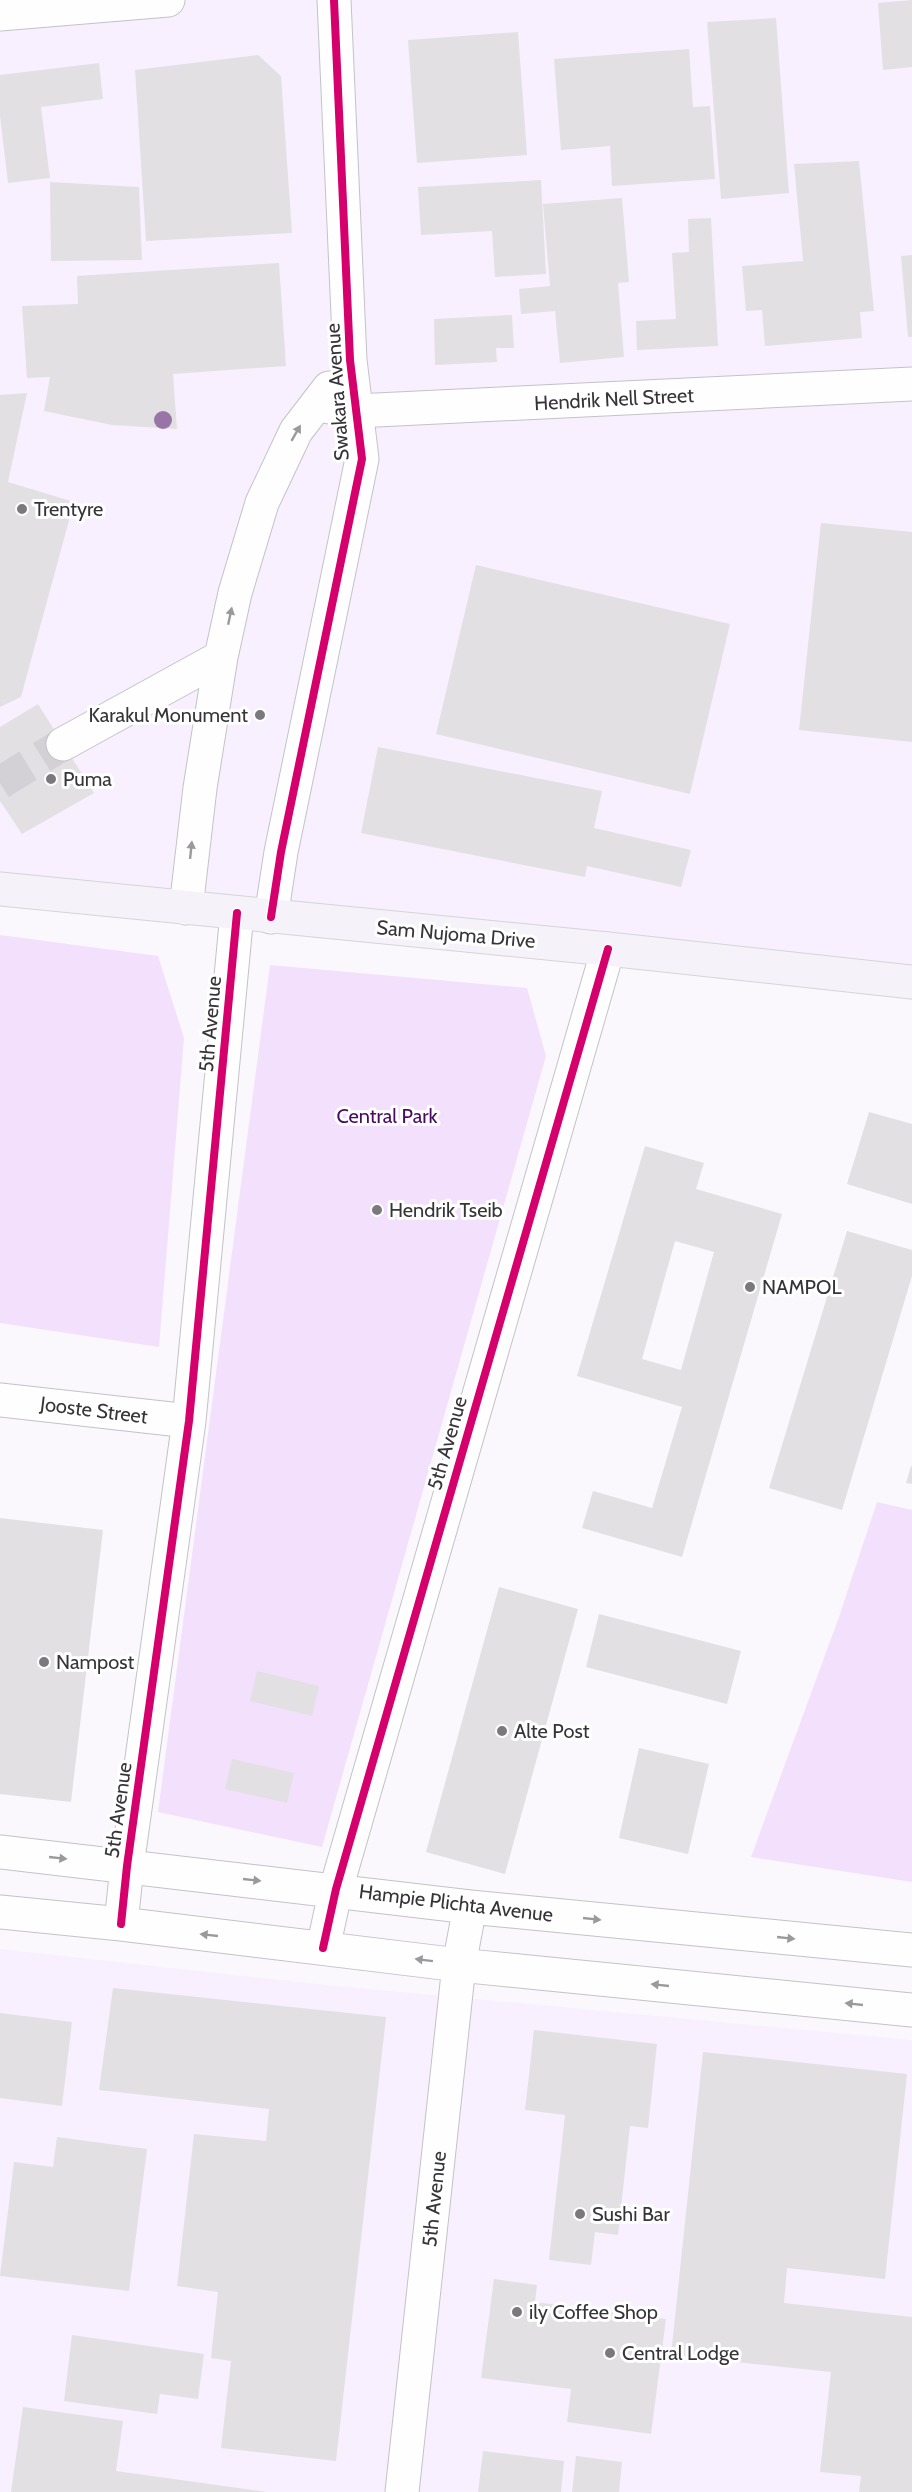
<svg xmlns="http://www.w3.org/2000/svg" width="912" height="2492" font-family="Cabin,sans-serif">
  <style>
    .built { fill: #f8f0fe }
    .green { fill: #f2e0fd }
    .building { fill: #e3e0e4; fill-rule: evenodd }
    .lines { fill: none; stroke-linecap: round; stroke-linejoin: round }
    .minor-tunnel { stroke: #d3d1d5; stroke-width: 33; stroke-dasharray: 33 16; stroke-linecap: butt }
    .minor-casing { stroke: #c4c2c6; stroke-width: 35 }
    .major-casing { stroke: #d5d4d7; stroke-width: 35 }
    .minor { stroke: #fefeff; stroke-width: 33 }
    .major { stroke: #f6f2f9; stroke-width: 33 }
    .cycleway-casing { stroke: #fff; stroke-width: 11 }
    .cycleway { stroke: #d6006c; stroke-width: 8 }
    .tree { fill: #9975a7 }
    .oneway { fill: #9a999c }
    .poi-dot { fill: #7b797d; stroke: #fff; stroke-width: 2 }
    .labels { text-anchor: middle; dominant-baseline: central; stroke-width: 6; stroke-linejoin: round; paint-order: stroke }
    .street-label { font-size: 20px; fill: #373439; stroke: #fff }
    .poi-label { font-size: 20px; fill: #373439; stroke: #fff; text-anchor: start }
    .park-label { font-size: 20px; fill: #490a62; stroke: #fff }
  </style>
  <rect width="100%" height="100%" fill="#faf8fc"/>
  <path class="built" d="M115,0H912V982L0,889V14Z
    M0,1949L327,1985L912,2040V2492H0Z"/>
  <path class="green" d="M0,935L158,956L184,1038L159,1347L0,1323Z
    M270,965L527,988L546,1056L322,1847L158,1812Z
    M877,1502L912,1510V1882L751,1857L839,1617Z"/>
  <path class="building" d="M912,0V67L883,70L878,3Z
    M776,18L789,193L721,199L707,22Z
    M518,32L527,155L417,163L408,40Z
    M689,49L693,107L710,106L715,179L612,186L610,146L561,150L554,59Z
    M258,55L281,76L292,233L146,241L135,70Z
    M99,63L103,99L41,107L50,178L8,183L0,116V75Z
    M859,161L874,311L860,312L862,338L765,346L762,310L746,311L742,266L803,261L794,164Z
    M541,180L546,274L495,277L492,231L421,235L418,187Z
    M50,182L139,187L142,260L51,261Z
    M622,198L629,282L618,283L624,357L560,363L555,311L521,314L519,289L550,286L543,204Z
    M711,218L718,346L637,350L636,321L676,319L672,253L689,252L688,219Z
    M912,255V337H908L901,256Z
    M279,263L286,366L173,374L177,429L112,425L44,411L50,377L27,378L22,306L78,304L77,276Z
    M512,315L514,348H496L497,362L435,365L434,319Z
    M27,393L8,482L74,502L21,697L0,707V395Z
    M821,523L912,532V742L799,730Z
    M476,565L730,624L690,794L436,734Z
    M38,704L94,793L22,834L0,801V727Z
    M378,747L602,791L594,828L691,850L681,887L587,866L585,877L361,833Z
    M869,1112L912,1124V1204L847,1184Z
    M645,1146L704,1163L696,1189L782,1214L682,1557L582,1528L593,1491L652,1508L682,1407L577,1376ZM675,1241L714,1252L681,1370L642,1359Z
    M847,1231L912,1250V1276L842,1510L769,1488Z
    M911,1466H912V1484L906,1483Z
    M0,1518L103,1530L71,1802L0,1794Z
    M499,1587L578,1609L505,1874L426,1852Z
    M599,1614L741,1651L727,1704L586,1667Z
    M257,1671L319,1686L312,1716L250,1701Z
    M639,1748L709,1764L688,1854L619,1838Z
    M232,1759L294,1773L287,1803L225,1789Z
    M113,1988L386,2017L336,2461L221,2448L231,2361L211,2358L218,2292L177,2286L194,2134L266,2141L269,2109L99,2090Z
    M0,2013L72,2022L62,2106L0,2098Z
    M534,2030L657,2044L648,2128L630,2126L618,2235L595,2232L591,2265L549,2260L565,2115L525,2110Z
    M703,2052L907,2074L885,2279L787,2268L784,2303L912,2317V2492H859L861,2476L820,2472L831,2372L671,2355Z
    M57,2137L147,2149L129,2291L0,2276L14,2162L53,2167Z
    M494,2279L537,2285L535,2302L666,2319L651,2434L567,2422L571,2389L481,2378Z
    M72,2335L204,2354L198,2399L160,2394L157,2414L64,2401Z
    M23,2407L123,2421L116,2471L267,2492H11Z
    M483,2451L564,2461L561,2492H478Z
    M576,2456L622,2462L619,2492H572Z"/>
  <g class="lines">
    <path class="minor-tunnel" d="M0,783L63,744"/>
    <defs>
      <path id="minor" d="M0,14L168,0
        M316,405L356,411L912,384
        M63,744L221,657
        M186,908L200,788L221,657L235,593L262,503L296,431L329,388
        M271,917L281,852L362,459L350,360L334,0
        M0,1400L189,1421
        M0,1852L470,1907L912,1950
        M0,1912L121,1924L459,1965L912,2010
        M121,1924L127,1866L189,1421L237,913
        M323,1948L336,1889L608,949
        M402,2492L459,1965L470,1907"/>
      <path id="major" d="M0,889L608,949L912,982"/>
    </defs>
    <use href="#minor" class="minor-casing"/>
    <use href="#major" class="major-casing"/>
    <use href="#minor" class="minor"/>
    <use href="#major" class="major"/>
    <defs>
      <path id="cycleway" d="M271,917L281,852L362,459L350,360L334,0
        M121,1924L127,1866L189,1421L237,913
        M323,1948L336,1889L608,949"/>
    </defs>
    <use href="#cycleway" class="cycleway-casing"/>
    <use href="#cycleway" class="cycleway"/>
  </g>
  <circle class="tree" cx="163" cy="420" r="9"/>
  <defs><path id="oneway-solid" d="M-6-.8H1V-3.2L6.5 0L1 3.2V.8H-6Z" transform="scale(1.5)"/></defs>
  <g class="oneway">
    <use href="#oneway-solid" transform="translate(296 433) rotate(-60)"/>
    <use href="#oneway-solid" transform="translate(230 616) rotate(-78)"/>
    <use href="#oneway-solid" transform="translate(191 850) rotate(-84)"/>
    <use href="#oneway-solid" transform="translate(58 1858) rotate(6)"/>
    <use href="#oneway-solid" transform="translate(252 1880) rotate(6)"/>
    <use href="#oneway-solid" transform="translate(592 1919) rotate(6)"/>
    <use href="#oneway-solid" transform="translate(209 1935) rotate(-174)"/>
    <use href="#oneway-solid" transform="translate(786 1938) rotate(6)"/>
    <use href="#oneway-solid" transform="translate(424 1960) rotate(-173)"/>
    <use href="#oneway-solid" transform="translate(660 1985) rotate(-174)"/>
    <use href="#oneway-solid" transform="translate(854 2004) rotate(-174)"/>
  </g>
  <g class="poi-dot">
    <circle cx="22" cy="509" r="6"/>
    <circle cx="260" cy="715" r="6"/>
    <circle cx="51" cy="779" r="6"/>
    <circle cx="377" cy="1210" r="6"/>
    <circle cx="750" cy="1287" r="6"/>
    <circle cx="44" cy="1662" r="6"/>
    <circle cx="502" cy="1731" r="6"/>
    <circle cx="580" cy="2214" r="6"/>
    <circle cx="517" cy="2312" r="6"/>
    <circle cx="610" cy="2353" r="6"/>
  </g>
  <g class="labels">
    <g class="street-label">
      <text transform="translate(337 392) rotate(-94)">Swakara Avenue</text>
      <text transform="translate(614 399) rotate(-3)">Hendrik Nell Street</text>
      <text transform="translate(456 934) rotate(5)">Sam Nujoma Drive</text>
      <text transform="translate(210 1024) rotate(-85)">5th Avenue</text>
      <text transform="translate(94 1410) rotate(7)">Jooste Street</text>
      <text transform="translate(447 1443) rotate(-74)">5th Avenue</text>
      <text transform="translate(118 1810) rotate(-82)">5th Avenue</text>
      <text transform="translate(456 1903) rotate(7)">Hampie Plichta Avenue</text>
      <text transform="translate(434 2199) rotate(-84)">5th Avenue</text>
    </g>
    <g class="poi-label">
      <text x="34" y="509">Trentyre</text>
      <text x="248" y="715" text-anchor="end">Karakul Monument</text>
      <text x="63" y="779">Puma</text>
      <text x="389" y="1210">Hendrik Tseib</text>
      <text x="762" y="1287">NAMPOL</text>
      <text x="56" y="1662">Nampost</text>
      <text x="514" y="1731">Alte Post</text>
      <text x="592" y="2214">Sushi Bar</text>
      <text x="529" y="2312">ily Coffee Shop</text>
      <text x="622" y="2353">Central Lodge</text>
    </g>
    <g class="park-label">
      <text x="387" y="1116">Central Park</text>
    </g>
  </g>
</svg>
